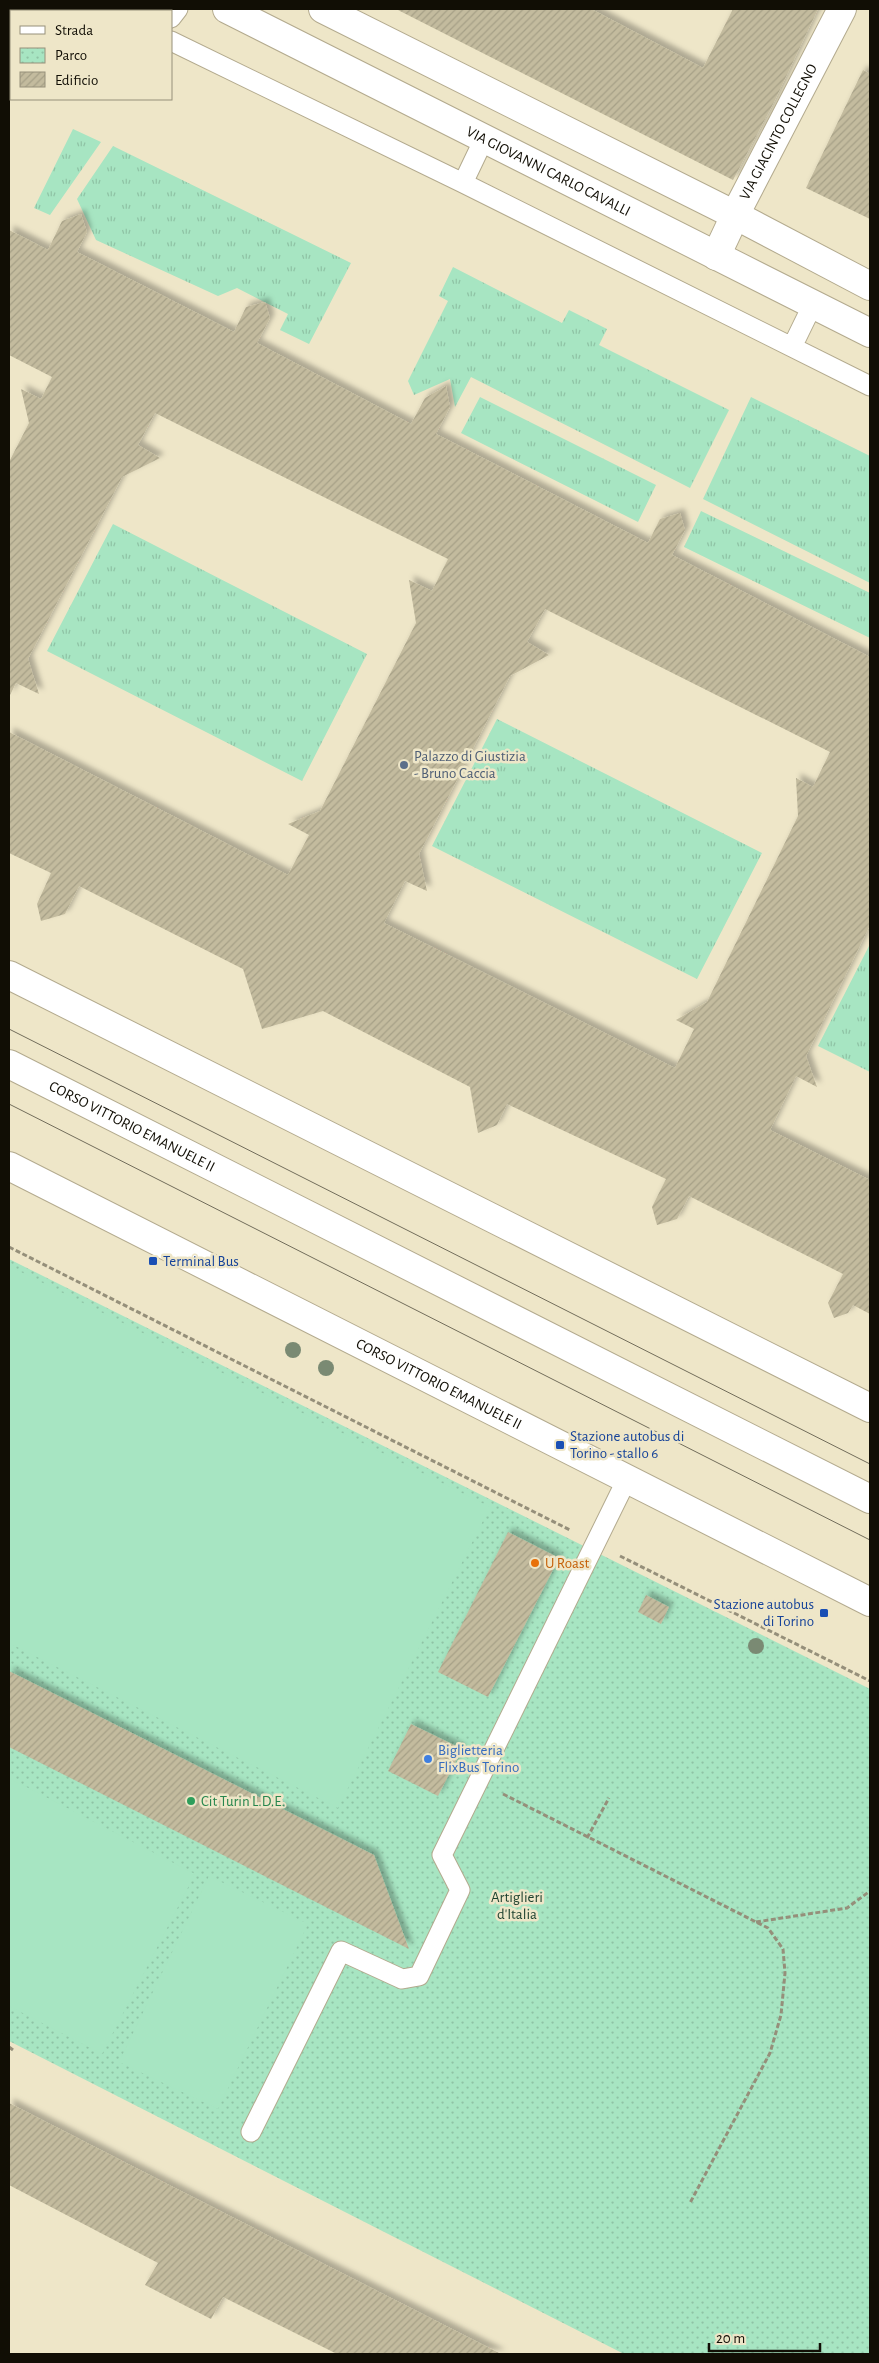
<svg xmlns="http://www.w3.org/2000/svg" width="879" height="2363" font-family="'Alegreya Sans',sans-serif">
  <style>
    .grass { fill: url(#grass-tufts) }
    .park { fill: url(#park-dots) }
    .garden { fill: #a7e5c2 }
    .building { fill: url(#building-hatch); fill-rule: evenodd; filter: url(#shadow) }
    .lines { fill: none; stroke-linecap: round; stroke-linejoin: round }
    .lane-casing { stroke: #b3aa8e; stroke-width: 21 }
    .street-casing { stroke: #b3aa8e; stroke-width: 30 }
    .secondary-casing { stroke: #b3aa8e; stroke-width: 30 }
    .primary-casing { stroke: #b3aa8e; stroke-width: 30 }
    .path { stroke: #958f7a; stroke-width: 3; stroke-dasharray: 5 2.5; stroke-linecap: butt }
    .lane { stroke: #fff; stroke-width: 19 }
    .street { stroke: #fff; stroke-width: 28 }
    .secondary { stroke: #fff; stroke-width: 28 }
    .primary { stroke: #fff; stroke-width: 28 }
    .tram { stroke: #726d5b; stroke-width: 1 }
    .tree { fill: #7a8a73 }
    .service-dot { fill: #5c6f8a; stroke: #eee6c8; stroke-width: 2 }
    .transit-dot { fill: #1a4fb4; stroke: #eee6c8; stroke-width: 2 }
    .food-dot { fill: #e8710a; stroke: #eee6c8; stroke-width: 2 }
    .shop-dot { fill: #3f7fe0; stroke: #eee6c8; stroke-width: 2 }
    .leisure-dot { fill: #2e9e5b; stroke: #eee6c8; stroke-width: 2 }
    .labels { text-anchor: middle; dominant-baseline: central; stroke-width: 5; stroke-linejoin: round; paint-order: stroke }
    .street-label { font-size: 15px; fill: #110e05; stroke: #eee6c8 }
    .service-label { font-size: 15px; fill: #4e5e75; stroke: #eee6c8; text-anchor: start }
    .transit-label { font-size: 15px; fill: #164399; stroke: #eee6c8; text-anchor: start }
    .food-label { font-size: 15px; fill: #c56008; stroke: #eee6c8; text-anchor: start }
    .shop-label { font-size: 15px; fill: #366cbe; stroke: #eee6c8; text-anchor: start }
    .leisure-label { font-size: 15px; fill: #27864d; stroke: #eee6c8; text-anchor: start }
    .park-label { font-size: 15px; fill: #1b3f2d; stroke: #eee6c8 }
  </style>
  <defs>
    <pattern id="grass-tufts" width="24" height="20" patternUnits="userSpaceOnUse" patternTransform="scale(1.25)"><rect width="24" height="20" fill="#a7e5c2"/><path d="M3 7l-1-3M5 7V3M7 7l1-3M15 17l-1-3M17 17v-4M19 17l1-3" fill="none" stroke="#8fc3a5"/></pattern>
    <pattern id="park-dots" width="8" height="8" patternUnits="userSpaceOnUse" patternTransform="scale(1.25)"><rect width="8" height="8" fill="#a7e5c2"/><path d="M2 2h.1M6 6h.1" fill="none" stroke="#8fc3a5" stroke-width="1.8" stroke-linecap="round"/></pattern>
    <pattern id="building-hatch" width="6" height="6" patternUnits="userSpaceOnUse" patternTransform="scale(1.25)"><rect width="6" height="6" fill="#c3bb9e"/><path d="M-1 1l2-2M0 6l6-6M5 7l2-2" fill="none" stroke="#a6a087"/></pattern>
    <filter id="shadow"><feDropShadow dx="4.5" dy="-4.5" stdDeviation="2.5" flood-color="#0004"/></filter>
  </defs>
  <rect width="100%" height="100%" fill="#eee6c8"/>
  <path class="grass" d="M73,129L101,142L50,215L34,208Z
    M113,146L351,263L309,344L280,330L288,314L237,288L218,296L96,240L77,199Z
    M453,267L562,323L569,310L607,329L599,345L729,410L690,488L471,377L455,407L450,379L414,395L408,381L448,301L439,296Z
    M480,397L656,485L638,522L461,433Z
    M751,397L870,456V583L703,499Z
    M701,511L870,593V638L684,547Z
    M113,524L367,654L302,781L47,651Z
    M497,719L762,853L697,979L432,846Z
    M870,944V1072L818,1046Z"/>
  <path class="park" d="M9,1259L870,1689V2354H624L9,2041Z"/>
  <path class="garden" d="M9,1266L490,1507L338,1808L9,1643Z
    M9,1778L195,1874L102,2054L9,2006Z
    M209,1876L308,1924L218,2109L119,2062Z"/>
  <path class="building" d="M396,9H591L703,68L733,9H818L774,102L733,180Z
    M863,70L870,74V219L806,188Z
    M81,214L87,232L77,252L234,332L246,307L265,302L270,318L257,343L411,424L425,398L446,386L450,407L436,434L648,543L660,519L680,513L685,530L672,555L870,657V925L806,1056L817,1087L796,1076L770,1130L870,1180V1314L853,1305L848,1313L834,1318L828,1303L843,1274L689,1196L677,1219L657,1225L652,1207L666,1179L507,1104L497,1125L478,1133L470,1087L323,1011L262,1029L243,969L79,886L65,914L41,921L37,904L51,873L9,853V732L288,875L309,835L288,824L320,811L416,623L409,580L432,591L448,559L155,413L138,445L160,458L122,477L28,659L39,694L16,683L9,697V462L29,423L21,389L41,399L52,377L9,355V230L48,250L62,221ZM545,609L830,752L813,787L796,778L798,816L707,1002L676,1020L694,1029L675,1068L384,923L405,881L427,891L419,854L510,676L549,655L527,642Z
    M508,1532L559,1558L488,1697L438,1672Z
    M646,1595L669,1607L661,1624L638,1612Z
    M9,1671L374,1855L409,1949L9,1747Z
    M411,1724L462,1749L438,1796L388,1771Z
    M9,2103L171,2186L501,2354H337L223,2297L211,2319L145,2285L158,2263L9,2185Z"/>
  <g class="lines">
    <defs>
      <path id="lane" d="M106,9L111,11
        M171,18L178,9
        M171,41L463,183L870,386
        M463,183L484,139
        M792,347L813,304
        M251,2132L341,1951L402,1979L419,1976L460,1890L442,1855L627,1479"/>
      <g id="street">
        <path id="s1" d="M716,256L739,207L842,9"/>
        <path d="M9,975L870,1408"/>
        <path id="s2" d="M9,1166L870,1602"/>
      </g>
      <g id="secondary">
        <path id="s3" d="M227,9L870,333"/>
        <path d="M323,9L735,215L870,286"/>
      </g>
      <g id="primary">
        <path id="s4" d="M9,1064L870,1499"/>
      </g>
    </defs>
    <use href="#lane" class="lane-casing"/>
    <use href="#street" class="street-casing"/>
    <use href="#secondary" class="secondary-casing"/>
    <use href="#primary" class="primary-casing"/>
    <path class="path" d="M9,1247L570,1530
      M620,1556L870,1681
      M503,1794L768,1928L783,1949L785,1973L781,2015L770,2053L690,2203
      M587,1838L609,1798
      M756,1922L847,1908L870,1891
      M9,2047L13,2050"/>
    <use href="#lane" class="lane"/>
    <use href="#street" class="street"/>
    <use href="#secondary" class="secondary"/>
    <use href="#primary" class="primary"/>
    <path class="tram" d="M9,1029L870,1464
      M9,1104L870,1540"/>
  </g>
  <g class="tree">
    <circle cx="293" cy="1350" r="8"/>
    <circle cx="326" cy="1368" r="8"/>
    <circle cx="756" cy="1646" r="8"/>
  </g>
  <circle class="service-dot" cx="404" cy="765" r="5"/>
  <g class="transit-dot">
    <rect x="148" y="1256" width="10" height="10" rx="2.5"/>
    <rect x="555" y="1440" width="10" height="10" rx="2.5"/>
    <rect x="819" y="1608" width="10" height="10" rx="2.5"/>
  </g>
  <circle class="food-dot" cx="535" cy="1563" r="5"/>
  <circle class="shop-dot" cx="428" cy="1759" r="5"/>
  <circle class="leisure-dot" cx="191" cy="1801" r="5"/>
  <g class="labels">
    <g class="street-label">
      <text stroke="none"><textPath href="#s1" startOffset="139">VIA GIACINTO COLLEGNO</textPath></text>
      <text stroke="none"><textPath href="#s3" startOffset="360">VIA GIOVANNI CARLO CAVALLI</textPath></text>
      <text stroke="none"><textPath href="#s4" startOffset="138">CORSO VITTORIO EMANUELE II</textPath></text>
      <text stroke="none"><textPath href="#s2" startOffset="482">CORSO VITTORIO EMANUELE II</textPath></text>
    </g>
    <g class="service-label">
      <text x="414" y="756">Palazzo di Giustizia<tspan x="414" dy="17">- Bruno Caccia</tspan></text>
    </g>
    <g class="transit-label">
      <text x="163" y="1261">Terminal Bus</text>
      <text x="570" y="1436">Stazione autobus di<tspan x="570" dy="17">Torino - stallo 6</tspan></text>
      <text x="814" y="1604" text-anchor="end">Stazione autobus<tspan x="814" dy="17">di Torino</tspan></text>
    </g>
    <g class="food-label">
      <text x="545" y="1563">U Roast</text>
    </g>
    <g class="shop-label">
      <text x="438" y="1750">Biglietteria<tspan x="438" dy="17">FlixBus Torino</tspan></text>
    </g>
    <g class="leisure-label">
      <text x="201" y="1801">Cit Turin L.D.E.</text>
    </g>
    <g class="park-label">
      <text x="517" y="1897">Artiglieri<tspan x="517" dy="17">d'Italia</tspan></text>
    </g>
  </g>
  <rect width="879" height="2363" fill="none" stroke="#110e05" stroke-width="20"/>
  <rect x="10" y="10" width="162" height="90" fill="#eee6c8" stroke="#96907a"/>
  <rect x="20" y="26" width="25" height="8" fill="#ffffff" stroke="#96907a"/>
  <text x="55" y="35" font-size="15" fill="#110e05">Strada</text>
  <rect x="20" y="48" width="25" height="15" fill="url(#park-dots)" stroke="#96907a"/>
  <text x="55" y="60" font-size="15" fill="#110e05">Parco</text>
  <rect x="20" y="72" width="25" height="15" fill="url(#building-hatch)" stroke="#96907a"/>
  <text x="55" y="85" font-size="15" fill="#110e05">Edificio</text>
  <path d="M709 2343v8h111v-8" fill="none" stroke="#110e05" stroke-width="2.5"/>
  <text x="716" y="2343" font-size="15" fill="#110e05" stroke="#eee6c8" stroke-width="4" paint-order="stroke">20 m</text>
</svg>
